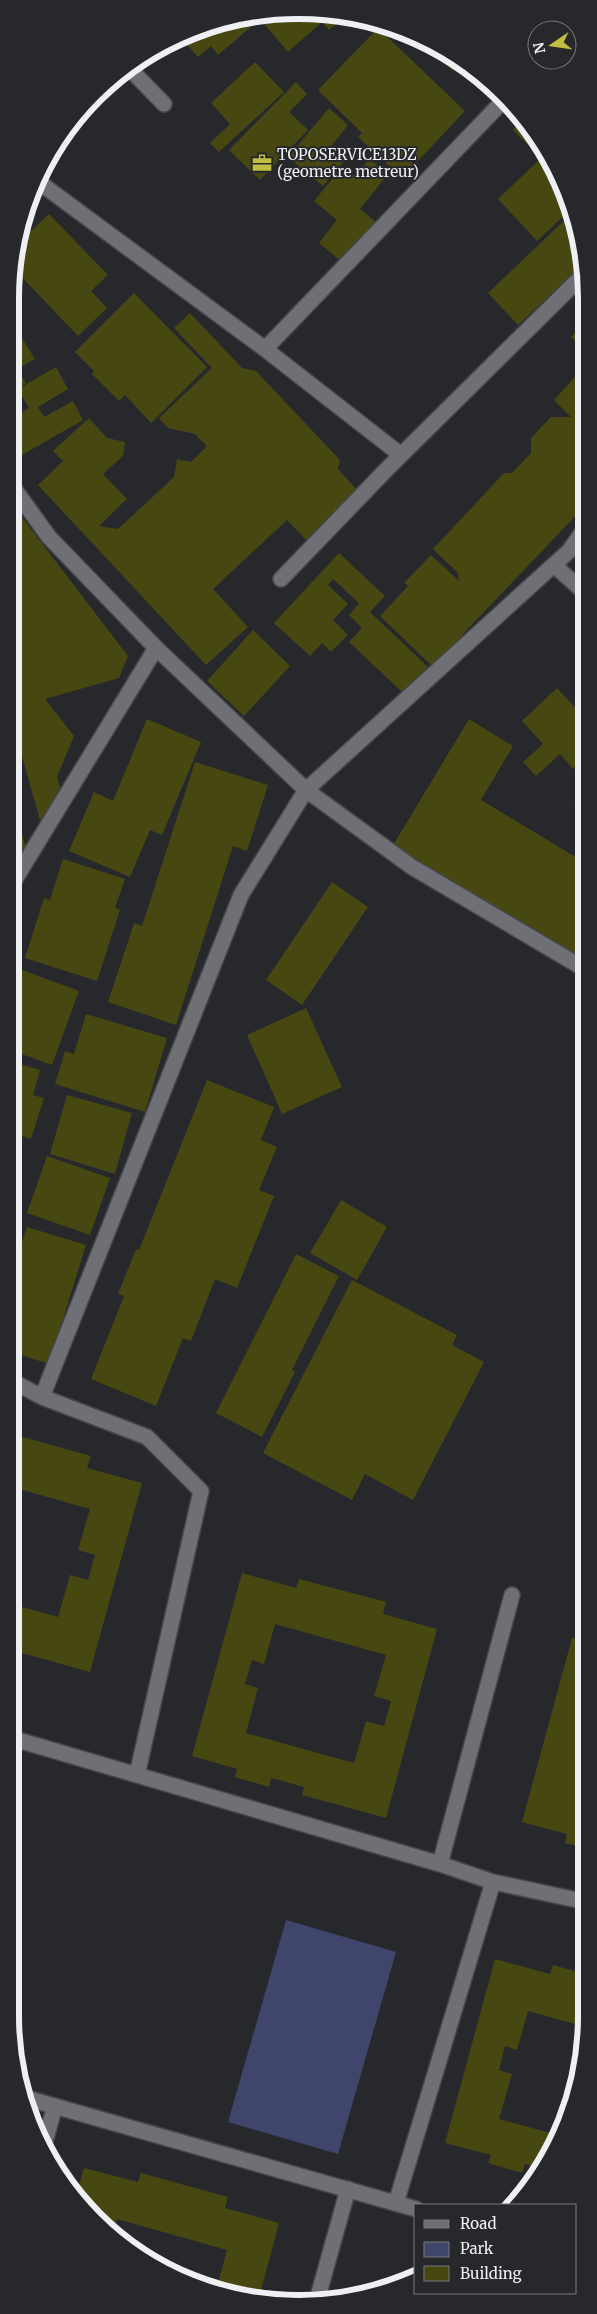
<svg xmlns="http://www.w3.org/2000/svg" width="597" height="2314" font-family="Merriweather,serif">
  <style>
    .green { fill: #40456c }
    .building { fill: #474712; fill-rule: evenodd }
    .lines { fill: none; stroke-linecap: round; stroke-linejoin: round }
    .minor-casing { stroke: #46474a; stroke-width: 18 }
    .minor { stroke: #6f7076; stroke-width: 15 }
    .labels { text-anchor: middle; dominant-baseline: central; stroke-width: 4; stroke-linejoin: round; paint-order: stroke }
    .poi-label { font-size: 15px; fill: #eff0f3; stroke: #27282c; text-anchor: start }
    .rim { fill: none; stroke: #eff0f3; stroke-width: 6 }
  </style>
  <rect width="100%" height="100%" fill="#27282c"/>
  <path class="green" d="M286,1920L396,1952L338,2154L228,2122Z"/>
  <path class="building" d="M242,16H346L329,30L322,22L288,52L260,19L218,55L211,46L198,57L183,40Z
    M378,28L465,111L402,178L358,137L362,133L318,90Z
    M443,49L460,63L453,71L436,56Z
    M255,62L284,92L219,152L210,143L230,124L211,103Z
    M296,82L307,94L289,112L308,130L260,180L229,150Z
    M329,108L348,125L329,149L344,161L323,186L288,157Z
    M523,120L557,171L569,211L537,241L498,199L541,158L513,130Z
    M369,159L388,174L360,209L376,222L343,263L319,243L337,220L314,201L343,166L355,176Z
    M49,214L108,275L91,291L107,308L78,336L15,270V246Z
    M570,215L585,262L518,325L488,293Z
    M134,293L207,367L151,423L125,395L119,401L92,374L94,371L75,352Z
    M190,313L242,368L256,371L340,460L338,469L360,493L308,542L287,520L213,589L248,627L206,665L38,485L63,461L53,451L89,418L107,438L125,442L123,456L103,474L127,499L99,526L118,529L174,477L177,459L191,462L207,446L195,434L168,428L159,418L212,368L174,328Z
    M584,323V349L571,337Z
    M15,327L35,359L17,369L26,383L15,390Z
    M56,367L68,389L38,407L44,417L73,401L83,420L22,455L15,443V417L29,408L18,389Z
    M584,367V507L463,634L465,637L435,669L380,616L408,586L404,583L431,555L459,581L458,573L433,549L504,473H512L531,453V438L551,417H571L554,400Z
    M15,508L128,656L119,678L45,699L74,736L57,777L60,787L48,813L40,820L14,728Z
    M339,553L385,596L370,612L428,667L403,693L349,642L362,628L349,615L359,603L333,579L328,585L348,604L333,620L348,635L331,652L322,643L310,656L274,623Z
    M253,630L290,666L244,716L207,681Z
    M557,688L584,717V759L573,769L560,754L536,776L523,762L543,744L522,721Z
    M147,719L201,742L162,835L150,830L130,877L69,851L94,792L113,801Z
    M469,719L513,746L481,800L584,862L583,963L392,847Z
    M195,762L268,785L247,851L233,846L176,1025L108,1002L134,923L142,926Z
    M584,793V813L574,805Z
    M14,808L26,848L14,871Z
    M63,859L125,879L115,908L120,910L97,981L25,958L44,898L50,900Z
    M332,882L368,907L302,1005L266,980Z
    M14,967L79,991L52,1065L13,1051Z
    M306,1008L342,1087L282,1114L247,1035Z
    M86,1014L167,1038L145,1112L55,1084L65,1051L74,1054Z
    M13,1062L40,1070L33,1095L44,1098L31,1139L13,1133Z
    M207,1080L274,1107L261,1140L277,1147L259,1190L274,1196L237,1288L215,1279L191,1341L183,1338L156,1406L91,1379L124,1296L118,1294L136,1249L139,1250Z
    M67,1095L132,1113L115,1174L50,1154Z
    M13,1136L21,1139L13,1164Z
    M47,1156L110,1178L90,1235L27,1213Z
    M341,1200L387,1227L357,1280L310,1253Z
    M27,1227L86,1245L49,1364L12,1352V1314L20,1291L12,1288V1272Z
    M296,1254L339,1276L292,1370L295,1372L262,1437L216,1413Z
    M352,1280L457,1335L452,1345L484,1362L413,1500L365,1474L352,1500L263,1453Z
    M12,1434L91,1456L87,1468L142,1483L90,1672L11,1650V1604L58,1617L70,1575L88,1580L95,1555L78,1550L90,1509L12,1487Z
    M242,1573L296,1588L299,1579L386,1602L383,1614L437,1629L386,1818L302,1795L304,1787L271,1778L269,1787L235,1777L237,1769L192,1756ZM275,1624L386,1655L374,1696L391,1701L384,1726L366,1721L354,1763L246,1733L258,1688L245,1684L252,1660L264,1664Z
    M572,1638L582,1641V1725L575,1749L582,1751V1775L576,1798L582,1800V1847L565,1843L567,1834L522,1822Z
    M495,1959L550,1974L553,1965L582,1973V2026L528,2011L517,2050L505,2046L499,2070L512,2074L499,2119L558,2135L548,2160L541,2168L525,2164L522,2173L488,2163L491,2155L445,2143Z
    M84,2168L138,2182L141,2173L228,2197L225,2208L279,2223L259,2298L217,2287L227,2250L117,2219L114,2231L82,2206L76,2196Z"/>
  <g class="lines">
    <defs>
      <path id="minor" d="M129,68L164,104
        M40,183L265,349
        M401,455L265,349L505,99
        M15,490L49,537L156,648L306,790L412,867L583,968
        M554,565L584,592
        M281,579L386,470L585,273
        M14,881L156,648
        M12,1381L42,1397L241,895L306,790L569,551L584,530
        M42,1397L147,1437L201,1491L137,1775
        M11,1738L440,1864L493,1882L582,1901
        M440,1864L512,1595
        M26,2098L416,2209
        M44,2145L55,2106
        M396,2203L493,1882
        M317,2300L348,2189"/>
    </defs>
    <use href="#minor" class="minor-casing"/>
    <use href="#minor" class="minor"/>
  </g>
  <defs>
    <symbol id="office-bare" viewBox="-9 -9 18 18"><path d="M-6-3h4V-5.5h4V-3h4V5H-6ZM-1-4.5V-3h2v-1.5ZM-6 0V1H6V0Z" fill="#bebf42" stroke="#27282c" stroke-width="2.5" paint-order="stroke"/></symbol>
  </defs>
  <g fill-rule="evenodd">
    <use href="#office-bare" x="248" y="149" width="28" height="28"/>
  </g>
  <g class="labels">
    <g class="poi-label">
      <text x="277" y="154">TOPOSERVICE13DZ<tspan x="277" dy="17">(geometre metreur)</tspan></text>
    </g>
  </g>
  <path d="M0 0H597V2314H0ZM298 19H299A279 279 0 0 1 578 298V2016A279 279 0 0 1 299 2295H298A279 279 0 0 1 19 2016V298A279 279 0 0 1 298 19Z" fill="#27282c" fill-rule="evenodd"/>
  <path class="rim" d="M298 19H299A279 279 0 0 1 578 298V2016A279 279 0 0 1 299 2295H298A279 279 0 0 1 19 2016V298A279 279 0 0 1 298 19Z"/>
  <rect x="414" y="2204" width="162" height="90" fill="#27282c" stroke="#77787c"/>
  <rect x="424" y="2220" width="25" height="8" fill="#6f7076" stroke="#77787c"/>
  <text x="460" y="2229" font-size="15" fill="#eff0f3">Road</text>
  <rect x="424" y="2242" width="25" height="15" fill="#40456c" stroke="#77787c"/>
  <text x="460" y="2254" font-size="15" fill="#eff0f3">Park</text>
  <rect x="424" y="2266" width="25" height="15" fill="#474712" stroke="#77787c"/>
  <text x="460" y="2279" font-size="15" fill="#eff0f3">Building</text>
  <g transform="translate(552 45) rotate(257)"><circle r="24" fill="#27282c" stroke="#77787c"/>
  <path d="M0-4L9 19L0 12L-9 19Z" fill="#bebf42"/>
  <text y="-8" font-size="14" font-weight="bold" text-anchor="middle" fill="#eff0f3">N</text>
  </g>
</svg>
